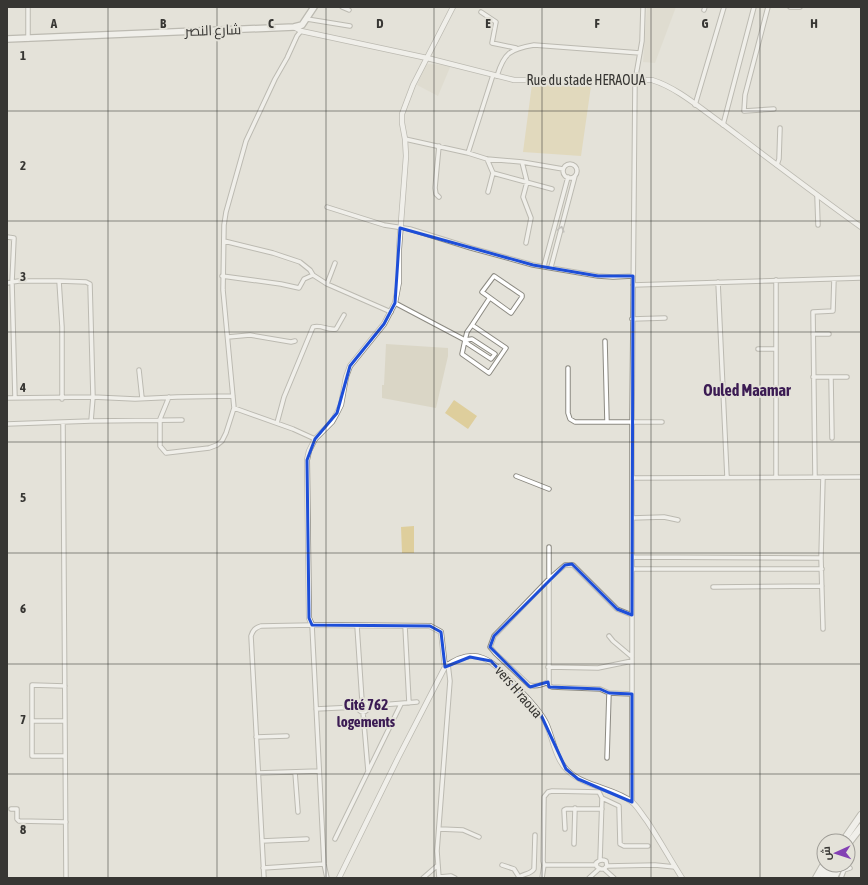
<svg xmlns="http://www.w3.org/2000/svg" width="868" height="885" font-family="'Asap Condensed',Cairo,sans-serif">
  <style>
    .built { fill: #dad6c6 }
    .green { fill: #dece9c }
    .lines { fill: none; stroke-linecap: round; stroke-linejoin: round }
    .minor-casing { stroke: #8c8a82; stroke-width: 5.5 }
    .tertiary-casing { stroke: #8c8a82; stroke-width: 6 }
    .primary-casing { stroke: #8c8a82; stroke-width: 8 }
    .trunk-casing { stroke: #8c8a82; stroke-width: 8 }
    .minor { stroke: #fff; stroke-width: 3.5 }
    .tertiary { stroke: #fff; stroke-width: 4.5 }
    .primary { stroke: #fff; stroke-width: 5.5 }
    .trunk { stroke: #fff; stroke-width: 6 }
    .oneway { stroke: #9b9a99 }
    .marked { fill: none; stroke: #1d4ed8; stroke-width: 3; stroke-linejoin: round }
    .grid { fill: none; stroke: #373633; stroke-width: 1; stroke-opacity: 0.55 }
    .labels { text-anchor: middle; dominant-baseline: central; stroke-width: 4; stroke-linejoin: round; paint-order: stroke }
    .street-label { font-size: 14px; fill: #373633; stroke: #e4e2d9 }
    .neighbourhood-label { font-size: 15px; font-weight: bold; fill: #3b1b53; stroke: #e4e2d9 }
    .quarter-label { font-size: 16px; font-weight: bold; fill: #3b1b53; stroke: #e4e2d9 }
    .grid-label { font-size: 13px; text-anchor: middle; font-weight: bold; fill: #373633; stroke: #e4e2d9; stroke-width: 4; stroke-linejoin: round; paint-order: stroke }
  </style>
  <rect width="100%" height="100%" fill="#e4e2d9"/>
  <path class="built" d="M647,7H676L655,63L643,62Z
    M426,64L451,65L438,96L417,85Z
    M386,344L448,348V356L436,408L382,398V385H384Z"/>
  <path class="green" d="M532,84L591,86L581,156L523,152Z
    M454,400L477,416L468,429L445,413Z
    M414,526V553H402L401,527Z"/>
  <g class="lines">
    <defs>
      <path id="minor" d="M28,7V39
        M342,7L349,10
        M768,7L745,95L744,111L774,109
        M790,7H800
        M704,10L705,7
        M481,12L496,22L492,43L516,48
        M307,19L350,26
        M497,76C504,53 510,49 534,45L640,53
        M695,105L724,7
        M723,125L754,7
        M405,139L468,153L487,159L522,162L527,182L523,197L531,218L526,243
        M468,153L493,75
        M487,159L493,173L552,189
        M522,162L563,169
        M563 171a7 7 0 1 1 14 0a7 7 0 1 1-14 0Z
        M777,165L779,159L780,128
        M488,192L493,173
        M817,196L818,225
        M439,197L436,194L435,188L439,146
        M327,207L384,225L410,229L471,248L533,265L598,276L613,277L633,276
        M7,237L14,238L12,282L19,281H59
        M224,241L273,253L300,262L310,270L313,275L327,284L391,312
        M544,266L568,177
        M551,267L575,176
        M222,276L281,284L299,288L304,279L313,275
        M494,276L522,295V297L511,313L482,292Z
        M718,282L727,477
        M7,283L12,282L15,398
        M327,284L335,263
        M633,285L861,278
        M395,303L465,340L462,354L489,373L506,348L472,325L489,299
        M632,319L665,318
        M813,334H829
        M228,337L250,335L291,342L295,341
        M465,340L472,339L495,354L491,359L468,344L465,340L467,332L472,325
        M605,341L607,422
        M758,349H776
        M568,368V413L570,419L575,422H662
        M139,370L142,398
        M813,377H847
        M831,377L832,438
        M169,397L160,419V446L166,453L209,448L217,445L222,441L226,433L234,408L223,290L224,225L226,212L246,141L275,79L287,58L297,36L301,31
        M7,398L93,397L135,399L177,397L233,396
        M62,399V327L59,281L86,282L90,284L93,397L91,421
        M234,408L293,429L315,439
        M63,423L66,878
        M277,423L284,397L313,327C321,324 328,331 336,329L344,315
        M7,424L91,421L182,420
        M516,476L549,489
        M776,477V280
        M815,477L813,312L833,311L834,279
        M632,478L861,477
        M632,518L664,517L678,520
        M549,547V685L552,687L600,689L609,693L632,694
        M633,557L821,558
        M633,569H822
        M713,587L822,586
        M357,626L362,701
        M405,626L409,703
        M823,629L821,558L823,477
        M609,636L613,641L632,657
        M548,667L598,668L632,661
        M548,682C542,685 536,687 529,685L495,653L490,647L494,636L549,579L565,565H573L617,609L632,615
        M65,686L32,685V756H65
        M358 707a5 5 0 1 1 10 0a5 5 0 1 1-10 0Z
        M368,706L417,702
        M316,709L357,707
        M363,712L368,771
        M32,721H65
        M256,737L287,736
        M607,758L609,693
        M295,772L298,812
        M258,773L319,771
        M602,798L619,806L620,844L624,846H648
        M632,802V423L635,81L642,41L643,7
        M11,809H17V819L19,821L66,822
        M440,829L463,830L479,837
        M565,829L564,810L566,809H602
        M335,839L401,704
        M262,841L307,839
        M574,844L575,808
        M502,865L514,869L519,877
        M596,865H544L543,861L544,797L548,792L552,791L599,792L602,798L600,860
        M607,866L655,865L675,867
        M263,868L324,864
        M604,869L607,866L606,861C602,859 599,860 596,863L597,867L601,869H604L614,878
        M439,877L451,876L455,878
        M264,878L251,636C253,630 255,628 261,626L312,625L324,864L327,878
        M423,878L438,865
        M439,878L437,851L450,681L448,664
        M518,878C523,873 530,875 534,869L535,835
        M542,878L544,865
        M589,878L599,869
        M841,878L844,870L850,868"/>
      <path id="tertiary" d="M294,27L301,31L427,58L514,80H652C678,88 701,109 724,125C769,159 815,194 861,227
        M445,667L441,632L430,626L312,625L309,618L307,460L309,451L315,439L332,422L337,413L341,405L346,377L350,366L384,324L395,303L399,282V249L406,156L405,139L402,123V114L413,85L453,7
        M339,878L398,758L445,667C478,642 495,664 518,688C528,699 540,710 546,723C553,738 555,758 567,770C584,787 615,788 632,802C638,807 642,815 647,821C659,839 670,859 682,878"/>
      <path id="primary" d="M7,39L294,27L302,25L314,7"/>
      <path id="trunk" d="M843,841L861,815
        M848,844L861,827
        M816,878L824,864
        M823,878L829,865
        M828,878L835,865
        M834,878L840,865"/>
    </defs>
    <use href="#minor" class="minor-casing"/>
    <use href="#tertiary" class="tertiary-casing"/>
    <use href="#primary" class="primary-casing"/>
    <use href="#trunk" class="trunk-casing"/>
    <use href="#minor" class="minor"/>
    <use href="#tertiary" class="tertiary"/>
    <use href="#primary" class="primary"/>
    <use href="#trunk" class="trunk"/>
  </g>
  <defs><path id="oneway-chevron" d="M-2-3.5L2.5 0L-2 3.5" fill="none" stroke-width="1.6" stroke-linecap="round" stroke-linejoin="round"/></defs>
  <use class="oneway" href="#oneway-chevron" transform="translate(561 229) rotate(-75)"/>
  <path d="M0 0H868V885H0ZM400,228L533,265L598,276H633L632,615L617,609L572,564L565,565L494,636L490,647L530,687L548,682L549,687L600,689L609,693L632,694V802L578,779L566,769L541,715L491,661L470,657L445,667L441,632L430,626L312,625L309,618L307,460L315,439L337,413L350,366L384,324L395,303Z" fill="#e4e2d9" fill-opacity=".55" fill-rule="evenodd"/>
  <path class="marked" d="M400,228L533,265L598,276H633L632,615L617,609L572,564L565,565L494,636L490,647L530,687L548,682L549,687L600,689L609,693L632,694V802L578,779L566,769L541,715L491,661L470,657L445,667L441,632L430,626L312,625L309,618L307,460L315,439L337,413L350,366L384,324L395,303Z"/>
  <path class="grid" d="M108,7V878M217,7V878M326,7V878M434,7V878M542,7V878M651,7V878M760,7V878M7,111H861M7,221H861M7,332H861M7,442H861M7,553H861M7,664H861M7,774H861"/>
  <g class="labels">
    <g class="street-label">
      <text transform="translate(213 30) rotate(-2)">شارع النصر</text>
      <text x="586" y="80">Rue du stade HERAOUA</text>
      <text transform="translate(519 692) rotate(49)">vers H'raoua</text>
    </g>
    <g class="neighbourhood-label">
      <text x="366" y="704">Cité 762<tspan x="366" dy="17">logements</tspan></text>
    </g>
    <g class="quarter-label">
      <text x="747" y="390">Ouled Maamar</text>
    </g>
  </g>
  <g class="grid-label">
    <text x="54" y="28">A</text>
    <text x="163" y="28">B</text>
    <text x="271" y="28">C</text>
    <text x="380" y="28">D</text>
    <text x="488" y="28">E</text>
    <text x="597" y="28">F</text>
    <text x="705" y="28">G</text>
    <text x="814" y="28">H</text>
    <text x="23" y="60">1</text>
    <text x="23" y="170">2</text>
    <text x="23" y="281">3</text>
    <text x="23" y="392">4</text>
    <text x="23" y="502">5</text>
    <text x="23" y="613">6</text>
    <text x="23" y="724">7</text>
    <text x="23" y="834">8</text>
  </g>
  <rect width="868" height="885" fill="none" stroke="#373633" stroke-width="16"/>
  <g transform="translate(836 853) rotate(267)"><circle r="19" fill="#e4e2d9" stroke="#9f9d97"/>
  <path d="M0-3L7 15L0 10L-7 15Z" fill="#8340b4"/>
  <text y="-6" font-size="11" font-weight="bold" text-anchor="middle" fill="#373633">ش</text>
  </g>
</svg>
